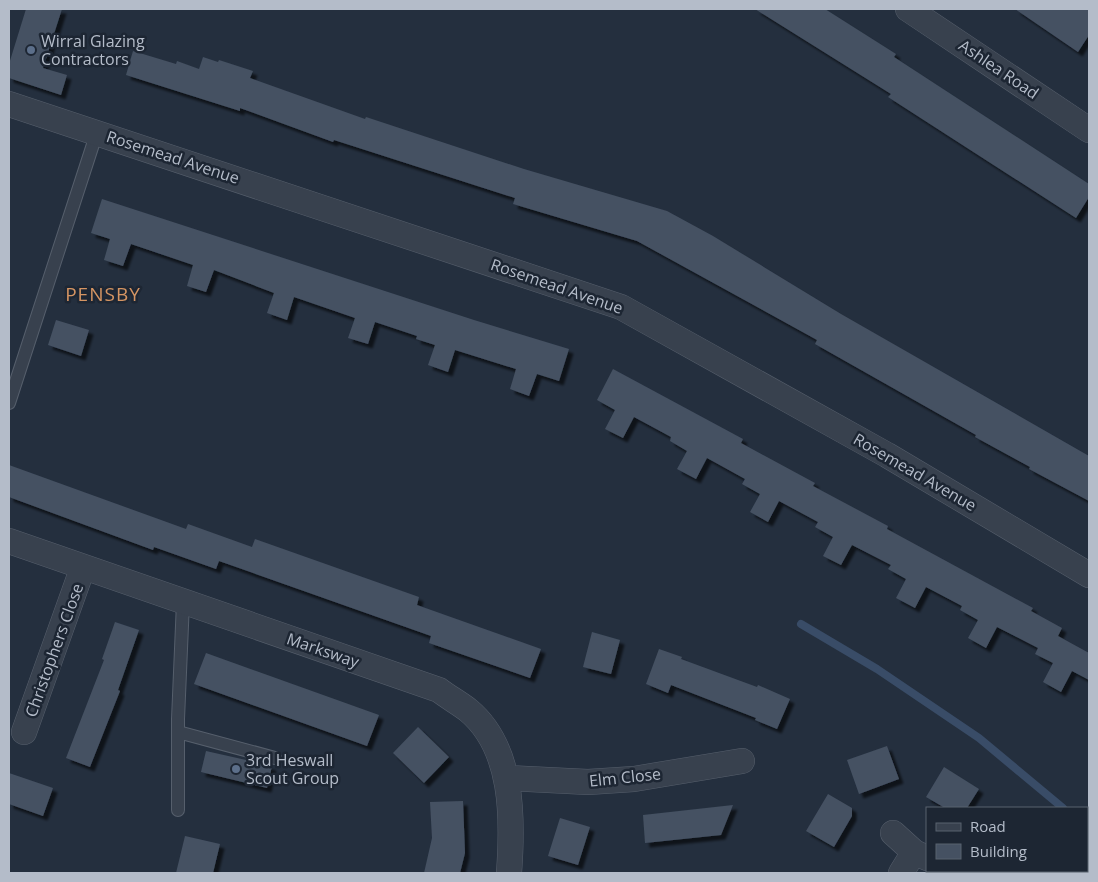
<svg xmlns="http://www.w3.org/2000/svg" width="1098" height="882" font-family="'Open Sans',sans-serif">
  <style>
    .lines { fill: none; stroke-linecap: round; stroke-linejoin: round }
    .stream { stroke: #394c67; stroke-width: 8 }
    .building { fill: #455162; filter: url(#shadow) }
    .service-casing { stroke: #565f6c; stroke-width: 14 }
    .minor-casing { stroke: #565f6c; stroke-width: 26 }
    .service { stroke: #38414e; stroke-width: 12 }
    .minor { stroke: #38414e; stroke-width: 25 }
    .service-dot { fill: #5c6f8a; stroke: #1d2633; stroke-width: 2 }
    .labels { text-anchor: middle; dominant-baseline: central; stroke-width: 5; stroke-linejoin: round; paint-order: stroke }
    .poi-label { font-size: 16px; fill: #b4bcc9; stroke: #1d2633; text-anchor: start }
    .street-label { font-size: 16px; fill: #b4bcc9; stroke: #1d2633 }
    .quarter-label { font-size: 19px; letter-spacing: 1px; fill: #d59563; stroke: #1d2633 }
  </style>
  <defs>
    <filter id="shadow"><feDropShadow dx="4.5" dy="4.5" stdDeviation="1" flood-color="#0009"/></filter>
  </defs>
  <rect width="100%" height="100%" fill="#242f3e"/>
  <g class="lines">
    <path class="stream" d="M801,624L877,669L979,738L1063,808
      M1087,828L1089,830"/>
  </g>
  <path class="building" d="M26,9H62L43,68L67,75L61,95L9,78V64Z
    M755,9H825L896,54L894,57L1089,184V197L1076,218L888,97L891,94Z
    M1015,9H1089V35L1078,52Z
    M133,51L176,64L177,61L199,69L203,57L218,62L219,60L253,71L250,78L365,119L366,117L524,169L667,211L713,236L841,314L1089,456V501L1029,469L1030,467L975,437L976,435L815,344L817,340L637,241L513,204L515,198L334,140L333,142L240,108V111L126,75Z
    M102,199L474,320L569,349L559,381L537,374L529,396L510,389L516,369L455,350L448,372L428,365L435,345L416,339L417,336L375,322L368,344L348,338L355,318L294,297L287,320L267,313L274,293L214,270L206,292L187,286L193,265L131,244L123,266L104,260L110,239L91,233Z
    M56,320L89,330L81,356L48,345Z
    M613,369L743,439L741,443L815,483L813,486L888,526L887,529L1033,608L1031,611L1062,628L1058,636L1089,653V680L1072,671L1061,692L1043,682L1053,663L1035,654L1038,648L997,627L986,648L968,638L978,620L960,610L962,606L926,587L915,608L896,598L906,579L888,569L891,565L852,545L841,565L823,556L833,537L815,527L818,522L779,501L768,522L750,512L760,494L742,484L745,479L707,458L696,479L677,469L687,451L670,441L671,437L634,417L623,438L605,429L615,410L597,400Z
    M9,465L186,529L188,524L252,547L255,539L419,597L417,605L541,649L530,678L429,643L431,636L219,561L216,569L154,547L153,550L9,497Z
    M115,622L139,630L118,690L120,691L90,767L66,758L104,660L102,659Z
    M592,632L620,640L611,674L583,667Z
    M659,649L682,657L681,659L757,687L758,685L790,699L777,729L755,720L756,718L671,685L668,693L646,684Z
    M206,653L379,715L367,746L194,684Z
    M418,727L449,757L424,783L393,753Z
    M887,746L899,779L859,794L847,760Z
    M206,751L272,766L267,788L201,772Z
    M944,767L979,789L967,808H945L926,797Z
    M9,773L53,788L43,816L9,804Z
    M828,794L852,808V816L834,847L806,831Z
    M463,801L465,853L460,873H424L432,838L430,802Z
    M733,805L721,835L645,843L643,815Z
    M560,818L590,827L578,865L548,856Z
    M185,836L220,844L213,873H176Z"/>
  <g class="lines">
    <defs>
      <path id="service" d="M9,403L97,132
        M178,732L275,758
        M178,810V719L183,602"/>
      <path id="minor" d="M908,9L1089,130
        M9,104L621,307L887,455L1089,575
        M9,541L439,690C448,697 459,703 468,710C514,748 513,819 509,873
        M24,732L83,567
        M507,778L588,782L634,779L742,761
        M893,833L914,852L927,858
        M901,873L914,852"/>
    </defs>
    <use href="#service" class="service-casing"/>
    <use href="#minor" class="minor-casing"/>
    <use href="#service" class="service"/>
    <use href="#minor" class="minor"/>
  </g>
  <g class="service-dot">
    <circle cx="31" cy="50" r="5"/>
    <circle cx="236" cy="769" r="5"/>
  </g>
  <g class="labels">
    <g class="poi-label">
      <text x="41" y="41">Wirral Glazing<tspan x="41" dy="18">Contractors</tspan></text>
      <text x="246" y="760">3rd Heswall<tspan x="246" dy="18">Scout Group</tspan></text>
    </g>
    <g class="street-label">
      <text transform="translate(999 69) rotate(34)">Ashlea Road</text>
      <text transform="translate(173 157) rotate(18)">Rosemead Avenue</text>
      <text transform="translate(557 286) rotate(19)">Rosemead Avenue</text>
      <text transform="translate(915 472) rotate(30)">Rosemead Avenue</text>
      <text transform="translate(54 650) rotate(-70)">Christophers Close</text>
      <text transform="translate(323 650) rotate(19)">Marksway</text>
      <text transform="translate(625 777) rotate(-6)">Elm Close</text>
    </g>
    <g class="quarter-label">
      <text x="103" y="294">PENSBY</text>
    </g>
  </g>
  <rect width="1098" height="882" fill="none" stroke="#b4bcc9" stroke-width="20"/>
  <rect x="926" y="807" width="162" height="65" fill="#1d2633" stroke="#59626f"/>
  <rect x="936" y="823" width="25" height="8" fill="#38414e" stroke="#59626f"/>
  <text x="970" y="832" font-size="15" fill="#b4bcc9">Road</text>
  <rect x="936" y="844" width="25" height="15" fill="#455162" stroke="#59626f"/>
  <text x="970" y="857" font-size="15" fill="#b4bcc9">Building</text>
</svg>
